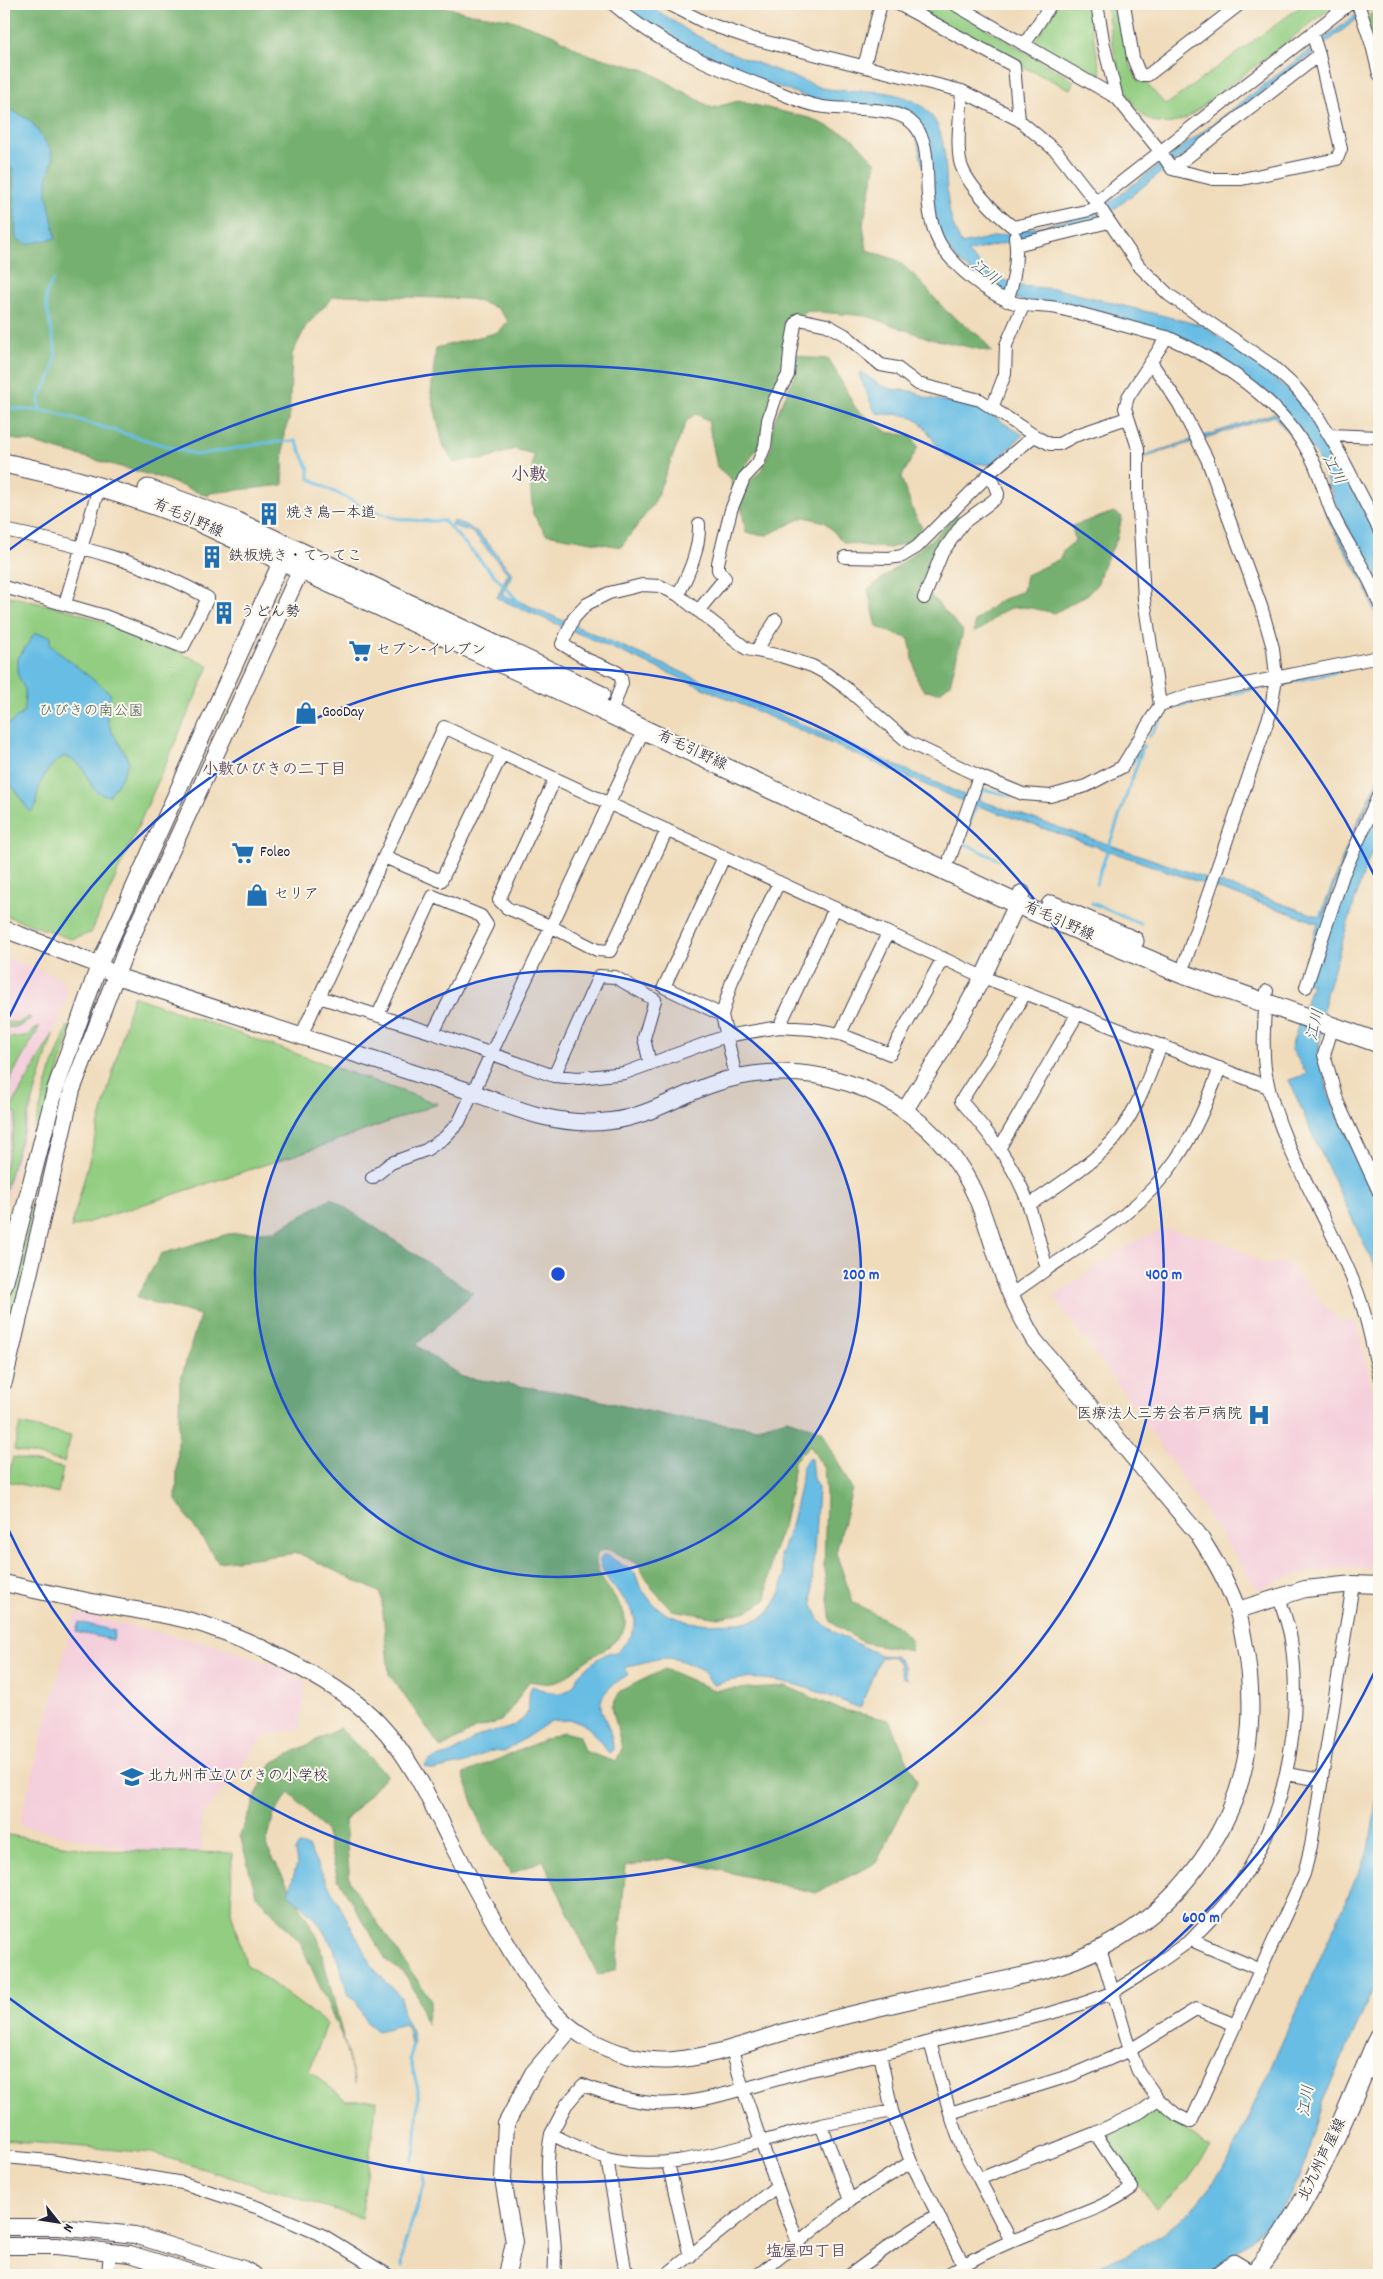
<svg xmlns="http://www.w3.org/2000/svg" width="1383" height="2279" font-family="Dekko,'Klee One',sans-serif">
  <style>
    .built { fill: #f4cfdc }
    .green { fill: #92cd81; stroke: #5a785e }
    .forest { fill: #75b06f; stroke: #4c6955 }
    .water { fill: #67bde4; stroke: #447090 }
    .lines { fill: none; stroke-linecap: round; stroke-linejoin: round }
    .stream { stroke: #67bde4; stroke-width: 3 }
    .street-casing { stroke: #413e4e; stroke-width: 14 }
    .secondary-casing { stroke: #413e4e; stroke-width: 18 }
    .primary-casing { stroke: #413e4e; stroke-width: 21 }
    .street { stroke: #fff; stroke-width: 12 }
    .secondary { stroke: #fff; stroke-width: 16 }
    .primary { stroke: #fff; stroke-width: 19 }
    .ring { fill: none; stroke: #1d4ed8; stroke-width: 2.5 }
    .labels { text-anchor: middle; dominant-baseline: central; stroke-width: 4; stroke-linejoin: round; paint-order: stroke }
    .poi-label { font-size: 15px; fill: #22223b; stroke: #fbf7ec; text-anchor: start }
    .street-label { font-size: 15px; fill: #22223b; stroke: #fbf7ec }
    .park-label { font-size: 15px; fill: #495e54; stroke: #fbf7ec }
    .water-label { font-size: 16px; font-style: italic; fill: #3a5876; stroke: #fbf7ec }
    .neighbourhood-label { font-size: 16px; font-weight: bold; fill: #634e67; stroke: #fbf7ec }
    .quarter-label { font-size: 18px; font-weight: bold; fill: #634e67; stroke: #fbf7ec }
    .centre { fill: #1d4ed8; stroke: #fbf7ec; stroke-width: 2.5 }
    .ring-label { font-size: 15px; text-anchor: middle; font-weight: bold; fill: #1d4ed8; stroke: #fbf7ec; stroke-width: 4; stroke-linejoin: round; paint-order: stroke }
  </style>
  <rect width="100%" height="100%" fill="#fbf7ec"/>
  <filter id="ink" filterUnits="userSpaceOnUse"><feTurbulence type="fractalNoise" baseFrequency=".02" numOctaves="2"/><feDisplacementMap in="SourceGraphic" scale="10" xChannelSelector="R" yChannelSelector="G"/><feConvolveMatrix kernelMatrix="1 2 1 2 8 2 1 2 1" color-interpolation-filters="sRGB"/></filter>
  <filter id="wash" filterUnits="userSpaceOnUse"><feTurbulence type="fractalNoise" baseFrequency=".0096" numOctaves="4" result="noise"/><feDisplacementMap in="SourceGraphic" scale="20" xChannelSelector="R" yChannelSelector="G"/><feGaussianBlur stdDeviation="1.12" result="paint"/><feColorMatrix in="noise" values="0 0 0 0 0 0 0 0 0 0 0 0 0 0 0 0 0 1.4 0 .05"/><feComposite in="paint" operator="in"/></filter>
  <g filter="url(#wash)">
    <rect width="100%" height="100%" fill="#f0dcbb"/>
    <path class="built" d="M4,956L62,979L67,996L49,1048L4,1211Z
      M1167,1229L1214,1239L1243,1252L1261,1264L1287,1263L1338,1320L1357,1322L1379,1422V1567L1330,1569L1288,1577L1258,1590L1135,1408L1054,1297L1114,1254L1139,1239Z
      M75,1613L222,1647L273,1664L306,1683L299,1729L265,1735L201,1818L202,1860L189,1863L19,1825Z"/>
    <path class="green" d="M908,4H945L1074,81L1070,89L1017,64Z
      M1058,4H1087L1102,79L1097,83L1033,44Z
      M1106,4H1119L1129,62L1138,81L1145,82L1166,105L1304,4H1336L1187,118C1122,149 1113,43 1106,4Z
      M1379,9V59L1368,22L1370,15Z
      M4,595L73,611L147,637L209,666L91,933L71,939L4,915Z
      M133,996L438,1104L316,1148L71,1228Z
      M28,1017L31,1018C23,1027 16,1028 4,1027V1022L19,1023Z
      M40,1026L4,1090V1038L26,1036Z
      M68,1026L72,1028L35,1148L29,1147L50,1073Z
      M53,1034L4,1195V1196V1172L17,1113L9,1111Z
      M86,1036L4,1361V1327L38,1179L66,1079Z
      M20,1424L71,1436L64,1462L14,1450Z
      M13,1457L63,1468L58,1493L7,1481Z
      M4,1834L90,1850L232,1853L231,1912L246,1964L327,2024L309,2071L347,2101L377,2100L361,2218L152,2153L4,2140Z
      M1154,2108L1210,2148L1188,2180L1156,2209L1104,2139L1106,2133Z"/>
    <path class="forest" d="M4,4H285L291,8L315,4L362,7L375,4H435L467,13L509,19L552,34L586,54L646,70L712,108L738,101L809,118L850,136L876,163L863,225L867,250L897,260L917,278L946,311L982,338L992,352L928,338L867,316L807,311L791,319L784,357L759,445L741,473L733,493L731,479L717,467L708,420L696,414L687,420L654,503L621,547L546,534L533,514L530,483L534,454L514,449L484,460L473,459L454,463L443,445L431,393L436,348L499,332L508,321L497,308L471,299L345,295L333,297L306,326L292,354L289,420L284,432L283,485L210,493L208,496L161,478L30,442L4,438Z
      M794,354L810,358L829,359L856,409L887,432L912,436L918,447L901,478L914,513L922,528L908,542L890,548L866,546L843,542L825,522L804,517L767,535L746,533L740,499L747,485L762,469L772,446L773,423L795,375Z
      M1114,512L1122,517L1117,539L1102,568L1098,583L1088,594L1055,613C1038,610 1018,602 1002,612C990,619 990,627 974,632L975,621L999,601L1023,591L1026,575L1060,559L1064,550L1075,541L1072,526Z
      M957,515L960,518L923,587L963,631L950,684L940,692L924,691L917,679L909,639L877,627L868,590L932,539Z
      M331,1198L473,1293L416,1345L462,1377L565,1393L674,1417L754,1428L787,1419L822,1431L852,1489L836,1553L853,1602L895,1625L911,1639V1651L862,1642L831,1622L824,1569L826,1494L824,1469L810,1445L794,1461L791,1489L783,1527L772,1555L766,1600L748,1611L719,1618L672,1610L651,1587L638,1564L607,1549L597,1552C597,1556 595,1563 597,1567C603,1592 644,1615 615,1641C606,1650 593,1655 583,1663C560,1681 560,1687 529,1681L515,1703L501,1721L475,1729L441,1748L389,1674L381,1593L298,1553L218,1562L176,1500L180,1382L200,1315L136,1298L161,1254L228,1234L275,1231Z
      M665,1669L714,1690L786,1686L839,1709L889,1720L917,1782L876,1863L816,1893L669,1858L626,1866L616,1969L598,1975L543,1860L511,1874L483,1830L463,1774L563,1732L579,1736L584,1751L616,1762L622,1748L612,1707L620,1691Z
      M340,1728L387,1775L345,1821L350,1883L431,2000L426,2024L417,1995L405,1974L387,1961L338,1879L325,1830L289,1792L273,1817L266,1846L318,1938L355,2084L344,2041L300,1942L256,1895L240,1835L257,1793L272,1763Z"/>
    <path class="water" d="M621,4H647L690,32L726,51L822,88C848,93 876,88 901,96C952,111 943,159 948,201C950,217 954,231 962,244L1095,214L1370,4H1376L1099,221L967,252L991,275L1019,286L1057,289L1204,326L1280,383L1299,401L1325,439L1379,540V581L1339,512L1316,454L1238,371L1209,351L1186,340L1030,303L997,293L955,258L939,236L912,118L832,106L721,66L657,32Z
      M4,106L31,121L51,150L53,159L47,181V194L56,238L27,244L16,239L13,171L4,155Z
      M861,372L880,385L890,389L911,391L927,398L971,406L983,410L1023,435L992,465C978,463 958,464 946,455C932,445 930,426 913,418C900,411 888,417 875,412L859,375Z
      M1275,413L1308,459L1332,522L1369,588L1379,618V624L1365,585L1330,524L1307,461L1294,440L1274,416L1143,458L1142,456Z
      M453,521C481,527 495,553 512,574L502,594L964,795L1320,917L1351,836L1379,776V782L1357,828L1322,918L1349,868L1379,803V839L1366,865L1326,994L1319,1048L1328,1094L1379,1203V1284L1375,1267L1314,1138L1289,1080L1307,1074L1291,1048L1312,984H1299L1318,923L958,799L497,598L508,573L472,532L451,525Z
      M35,633L51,636L50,645L111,694C100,730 117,733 129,762L120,780L109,796C86,792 91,776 79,764C76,761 69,759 65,756C47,765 36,786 36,806L31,812C21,803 16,784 4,781V728L24,712L25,690L18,675V658Z
      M808,1458L811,1459L813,1479L818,1488L812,1584L813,1606L819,1619L828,1628L845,1638L880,1655L894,1656L900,1660L904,1666L905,1675L908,1679L902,1677L899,1662L890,1656L880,1658L860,1708C815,1690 762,1667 714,1685C708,1681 707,1675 702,1670C699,1668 694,1666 691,1665C665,1651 653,1662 627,1666L625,1669L629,1674C577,1705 613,1712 613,1750L609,1753L590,1729L580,1722L569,1720L551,1721L504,1752L489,1751L466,1763L433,1770L424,1767C428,1758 439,1758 447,1755C460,1751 469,1740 481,1735C498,1728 505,1734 523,1719C533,1709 526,1696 532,1686C539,1688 547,1692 555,1693C562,1694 572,1690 575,1683C577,1681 576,1678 578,1675C581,1671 604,1654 610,1652L614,1654C666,1611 606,1599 600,1560L603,1555H607L635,1573L640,1587L654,1605L668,1615L689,1622L710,1624L740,1623L759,1619L770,1612L781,1592L784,1574L780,1556L791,1526L800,1487L802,1468Z
      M79,1622L115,1631L113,1640L76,1632Z
      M1379,1782V1976L1322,2103L1306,2160L1289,2198L1273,2220L1210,2275H1076C1118,2259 1160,2242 1191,2209C1204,2195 1215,2178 1227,2164L1369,1850Z
      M299,1845L308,1847L374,1969L401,1997L402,2011L412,2032L414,2045L411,2046L409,2032L405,2024L377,2031L367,2023L356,2001L349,1995L334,1949L319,1924L302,1905L288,1894L297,1864L295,1851Z"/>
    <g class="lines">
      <path class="stream" d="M4,408L52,412L197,455L265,443L296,441L309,469V478C331,491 376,515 401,519C415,521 430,521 444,521L520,603
        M40,410L39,399L53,372L56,352L46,304V294L53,280
        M1281,684L1337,672
        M1149,737L1165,713L1174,707L1271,685
        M1130,765L1144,745
        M1101,785L1117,776
        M999,860L963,843L964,838L982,791L986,790L1016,797
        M1096,884L1141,753
        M1092,903L1141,924
        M412,2043L410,2059L418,2089V2105L415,2150L412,2160
        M402,2266L404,2246L424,2185L423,2170"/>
    </g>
  </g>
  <g filter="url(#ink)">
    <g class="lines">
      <defs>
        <path id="street" d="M669,4L706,23L750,38L962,91L1019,120L1057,152L1096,202L1139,266L1169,295L1270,364L1296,388L1312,407L1339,452L1379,529
          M898,4L1014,66L1019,120
          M954,4L1117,98L1160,151L1172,169L1213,179H1242L1337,159L1341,149L1319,55L1312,33
          M1097,4L1104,46L1117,98
          M1124,4L1133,58L1140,75H1148L1240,4
          M1358,4L1372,45L1379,74
          M1024,45L1051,4
          M864,66L881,4
          M962,91C961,113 956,139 960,161C964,182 997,215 1013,227L1090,210L1098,205
          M1172,169L1319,55
          M1096,202L1349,4
          M1016,245L1109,222
          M1007,301C1014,281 1018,258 1015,237
          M1167,337C1225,363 1282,400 1312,459C1322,478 1325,500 1335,519C1349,548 1369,573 1379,603
          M1151,362L1179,404L1207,459L1261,606L1273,648L1276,678L1270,714L1185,962
          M992,408L1005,374L1006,345L1024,304
          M1329,435L1379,437
          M4,530C73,544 146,562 208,598L183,647L105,616L4,587
          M845,557L889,558L902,556L917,547L993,470L1034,436
          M678,595C689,573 700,549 699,524
          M924,598L942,553L963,523L995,499L998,494L990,473
          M65,604L99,487
          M698,611L725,578L718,570V563L731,510L744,478L758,463L765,446L768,420L775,399L788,375L790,352L795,325L799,319L827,325L845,335L881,365L897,368L918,384L980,400L1038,438L1050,444H1059L1074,436L1127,418
          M756,651L776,620
          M1160,705L1186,696L1379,657
          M611,714L622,683L621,678L617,672L588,660L562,644L574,618L587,604L609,593L630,588L642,585L660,586L678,595L747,649L781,656L812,666L827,674L846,688L908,742L979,776L1023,794L1050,796L1086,786L1122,767L1160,705L1144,599L1138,491V448L1125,408L1128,397L1167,337C1130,328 1094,316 1057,308C1042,305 1026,307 1012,302C989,295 955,267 942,247C933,233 929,212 928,196C926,173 931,137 910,121C888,104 845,112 818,106C801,103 784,94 768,88C712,67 658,44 613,4
          M555,779L499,900L507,908L550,926L597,950L610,951L667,830
          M384,857L441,881L502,754
          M950,858L979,776
          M1306,987L1343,875L1379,794
          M1267,991C1264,1012 1262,1055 1266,1075C1279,1146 1327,1215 1354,1283C1366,1312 1372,1344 1379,1375
          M319,997L433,1033L554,1076L579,1078L625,1073L726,1036L779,1027L812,1029L840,1034L890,1054L943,958
          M378,1015L433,896L481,916L487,925L433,1033
          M722,1015L664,987L724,857
          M1333,1026L1324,1055L1338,1103L1379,1192
          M779,1027L835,908
          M840,1034L888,933
          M301,1036L444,727L983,977L1268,1087
          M554,1076L599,976L615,977L655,1000L644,1038L650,1064
          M736,1077L722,1015L732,981L779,882
          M999,1149L1078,1013
          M372,1178L391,1163L426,1150L444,1138L459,1122L644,729
          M1029,1205C1054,1188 1081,1171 1104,1150C1133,1122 1147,1082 1161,1045
          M1047,1269C1093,1238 1143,1208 1175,1161C1195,1133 1208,1100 1220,1068
          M1010,1295L1047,1269C1041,1248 1036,1227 1029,1206C1016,1166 988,1132 961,1101L997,1045L1025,993
          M1286,1774L1322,1780
          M1261,1970L1191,1940C1204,1926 1218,1913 1230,1897C1284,1826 1304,1728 1291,1640C1289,1626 1283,1611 1279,1596
          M930,2042L880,2054L892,2111L911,2162L963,2264
          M732,2049L743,2089C678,2108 647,2110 583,2085L566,2105L551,2134C569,2143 588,2153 607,2158C660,2171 710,2155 761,2142L743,2089L807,2071L880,2054
          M1158,2099L1138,2071L1130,2050L1196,2009L1236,2025
          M950,2113L930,2042C992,2025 1054,2017 1113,1992L1100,1949
          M1095,2133L979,2179L962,2148L950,2113L1072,2075L1130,2050L1113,1992L1151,1968L1191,1940
          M551,2134C541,2184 559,2226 554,2275
          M4,2157L50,2161L183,2183L259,2208L324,2236L388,2275
          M607,2158L625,2269L632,2275
          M668,2163L690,2257
          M979,2179L1011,2241
          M850,2200L821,2125L892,2111
          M798,2243L761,2142L821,2125
          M108,2275L110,2251
          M666,2275L777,2186
          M758,2275L850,2200L911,2162
          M850,2275L899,2239L938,2214
          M947,2275C980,2253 1018,2238 1055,2224C1082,2214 1109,2205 1132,2188L1095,2133L1142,2111L1158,2099L1177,2115L1191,2122L1304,1874L1311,1846L1353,1584"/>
        <path id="secondary" d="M4,929L99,965L116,976L472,1092C518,1110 561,1128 611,1121C647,1117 676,1097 710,1085C800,1052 907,1086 960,1167C982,1200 989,1236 1002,1272C1010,1297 1022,1318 1034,1340L1198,1534C1213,1557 1227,1581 1236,1606C1240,1617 1242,1630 1244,1641C1255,1697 1253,1758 1230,1810C1204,1869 1160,1917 1103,1947C1061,1970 1011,1978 965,1988C911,2000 858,2012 806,2026C762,2037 720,2056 674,2060C645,2063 613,2053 588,2039C552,2019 532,1985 511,1951C491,1917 472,1883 454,1848C432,1805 413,1760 379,1724C357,1700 327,1682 299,1667C272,1653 245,1639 216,1629C185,1617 152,1613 119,1607C80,1600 42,1592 4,1583
          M905,1110L940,1054L983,977L1022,893
          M4,1287L55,1090L99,965L281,562L294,557
          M4,1382L72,1090L127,947L300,571L302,558
          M1238,1610L1305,1589L1353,1584L1379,1585
          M4,2227H59L135,2235L243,2269L254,2275
          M4,2246H56L130,2254L199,2275
          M507,2275L514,2242L503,2179L506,2124L533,2073L571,2028
          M1218,2275L1234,2263L1254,2275"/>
        <path id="primary" d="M4,463C70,477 134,496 197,521L1017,904L1180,973L1379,1043
          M148,489L235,521L600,695
          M1051,905L1134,941
          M1253,2275C1311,2205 1343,2119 1379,2036"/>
      </defs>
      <use href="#street" class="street-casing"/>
      <use href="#secondary" class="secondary-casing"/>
      <use href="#primary" class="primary-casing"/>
      <use href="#street" class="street"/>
      <use href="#secondary" class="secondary"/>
      <use href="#primary" class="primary"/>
    </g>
  </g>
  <circle cx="558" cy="1274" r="303" fill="#1d4ed8" fill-opacity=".12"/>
  <g class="ring">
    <circle cx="558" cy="1274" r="303"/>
    <path d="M4 1028A606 606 0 1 1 4 1520"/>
    <path d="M1378 1665A909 909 0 0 1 5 1995M5 553A909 909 0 0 1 1378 883"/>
  </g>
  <defs>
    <symbol id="building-bare" viewBox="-9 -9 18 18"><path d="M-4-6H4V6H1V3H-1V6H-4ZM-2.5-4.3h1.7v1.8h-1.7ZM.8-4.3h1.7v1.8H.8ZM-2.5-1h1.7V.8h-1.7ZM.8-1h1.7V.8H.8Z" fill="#1f6fb2" stroke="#fbf7ec" stroke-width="2.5" paint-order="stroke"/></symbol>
    <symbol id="supermarket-bare" viewBox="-9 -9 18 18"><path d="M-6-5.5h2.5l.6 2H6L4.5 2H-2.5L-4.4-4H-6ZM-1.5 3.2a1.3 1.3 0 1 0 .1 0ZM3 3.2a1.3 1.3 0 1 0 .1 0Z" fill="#1f6fb2" stroke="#fbf7ec" stroke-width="2.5" paint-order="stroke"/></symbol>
    <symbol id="shop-bare" viewBox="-9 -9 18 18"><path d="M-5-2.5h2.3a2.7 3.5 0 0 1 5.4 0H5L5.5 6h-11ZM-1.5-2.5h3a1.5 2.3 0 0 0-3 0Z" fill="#1f6fb2" stroke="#fbf7ec" stroke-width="2.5" paint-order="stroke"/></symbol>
    <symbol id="hospital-bare" viewBox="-9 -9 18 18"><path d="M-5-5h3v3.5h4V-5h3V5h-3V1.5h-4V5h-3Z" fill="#1f6fb2" stroke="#fbf7ec" stroke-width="2.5" paint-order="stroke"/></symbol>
    <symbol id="school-bare" viewBox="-9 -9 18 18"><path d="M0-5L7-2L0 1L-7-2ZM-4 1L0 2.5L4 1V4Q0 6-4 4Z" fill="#1f6fb2" stroke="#fbf7ec" stroke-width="2.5" paint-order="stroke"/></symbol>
  </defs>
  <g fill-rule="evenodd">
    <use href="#building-bare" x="253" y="498" width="32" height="32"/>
    <use href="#building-bare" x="196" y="541" width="32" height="32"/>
    <use href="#building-bare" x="208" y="597" width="32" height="32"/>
    <use href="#supermarket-bare" x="344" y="635" width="32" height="32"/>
    <use href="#shop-bare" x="290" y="697" width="32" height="32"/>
    <use href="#supermarket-bare" x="227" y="837" width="32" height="32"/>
    <use href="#shop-bare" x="241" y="879" width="32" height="32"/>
    <use href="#hospital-bare" x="1243" y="1399" width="32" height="32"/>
    <use href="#school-bare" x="116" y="1761" width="32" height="32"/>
  </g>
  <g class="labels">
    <g class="poi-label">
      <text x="286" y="514">焼き鳥一本道</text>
      <text x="228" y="557">鉄板焼き・てってこ</text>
      <text x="240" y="613">うどん勢</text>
      <text x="376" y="651">セブン-イレブン</text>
      <text x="322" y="713">GooDay</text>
      <text x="260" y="853">Foleo</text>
      <text x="274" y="895">セリア</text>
      <text x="1242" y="1415" text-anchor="end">医療法人三芳会若戸病院</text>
      <text x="148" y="1777">北九州市立ひびきの小学校</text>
    </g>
    <g class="street-label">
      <text transform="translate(188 519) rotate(24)">有毛引野線</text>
      <text transform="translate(692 751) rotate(25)">有毛引野線</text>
      <text transform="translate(1059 922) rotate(24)">有毛引野線</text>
      <text transform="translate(1323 2160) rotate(-64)">北九州芦屋線</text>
    </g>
    <g class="park-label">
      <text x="91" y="712">ひびきの南公園</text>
    </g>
    <g class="water-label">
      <text transform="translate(985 273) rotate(38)">江川</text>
      <text transform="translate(1333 470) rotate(63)">江川</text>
      <text transform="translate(1316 1025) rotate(-77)">江川</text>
      <text transform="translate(1307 2101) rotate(-81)">江川</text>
    </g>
    <g class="neighbourhood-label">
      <text x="274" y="770">小敷ひびきの二丁目</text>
      <text x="806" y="2252">塩屋四丁目</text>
    </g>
    <g class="quarter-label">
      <text x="529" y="476">小敷</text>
    </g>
  </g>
  <circle cx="558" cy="1274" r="8" class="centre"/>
  <g class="ring-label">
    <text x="861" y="1279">200 m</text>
    <text x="1164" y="1279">400 m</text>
    <text x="1201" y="1922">600 m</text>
  </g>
  <rect width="1383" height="2279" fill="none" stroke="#fbf7ec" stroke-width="20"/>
  <g transform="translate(58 2222) rotate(120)" stroke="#fbf7ec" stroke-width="4" paint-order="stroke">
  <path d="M0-4L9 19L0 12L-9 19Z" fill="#22223b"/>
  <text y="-8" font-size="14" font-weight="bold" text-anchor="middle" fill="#22223b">N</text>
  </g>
</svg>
